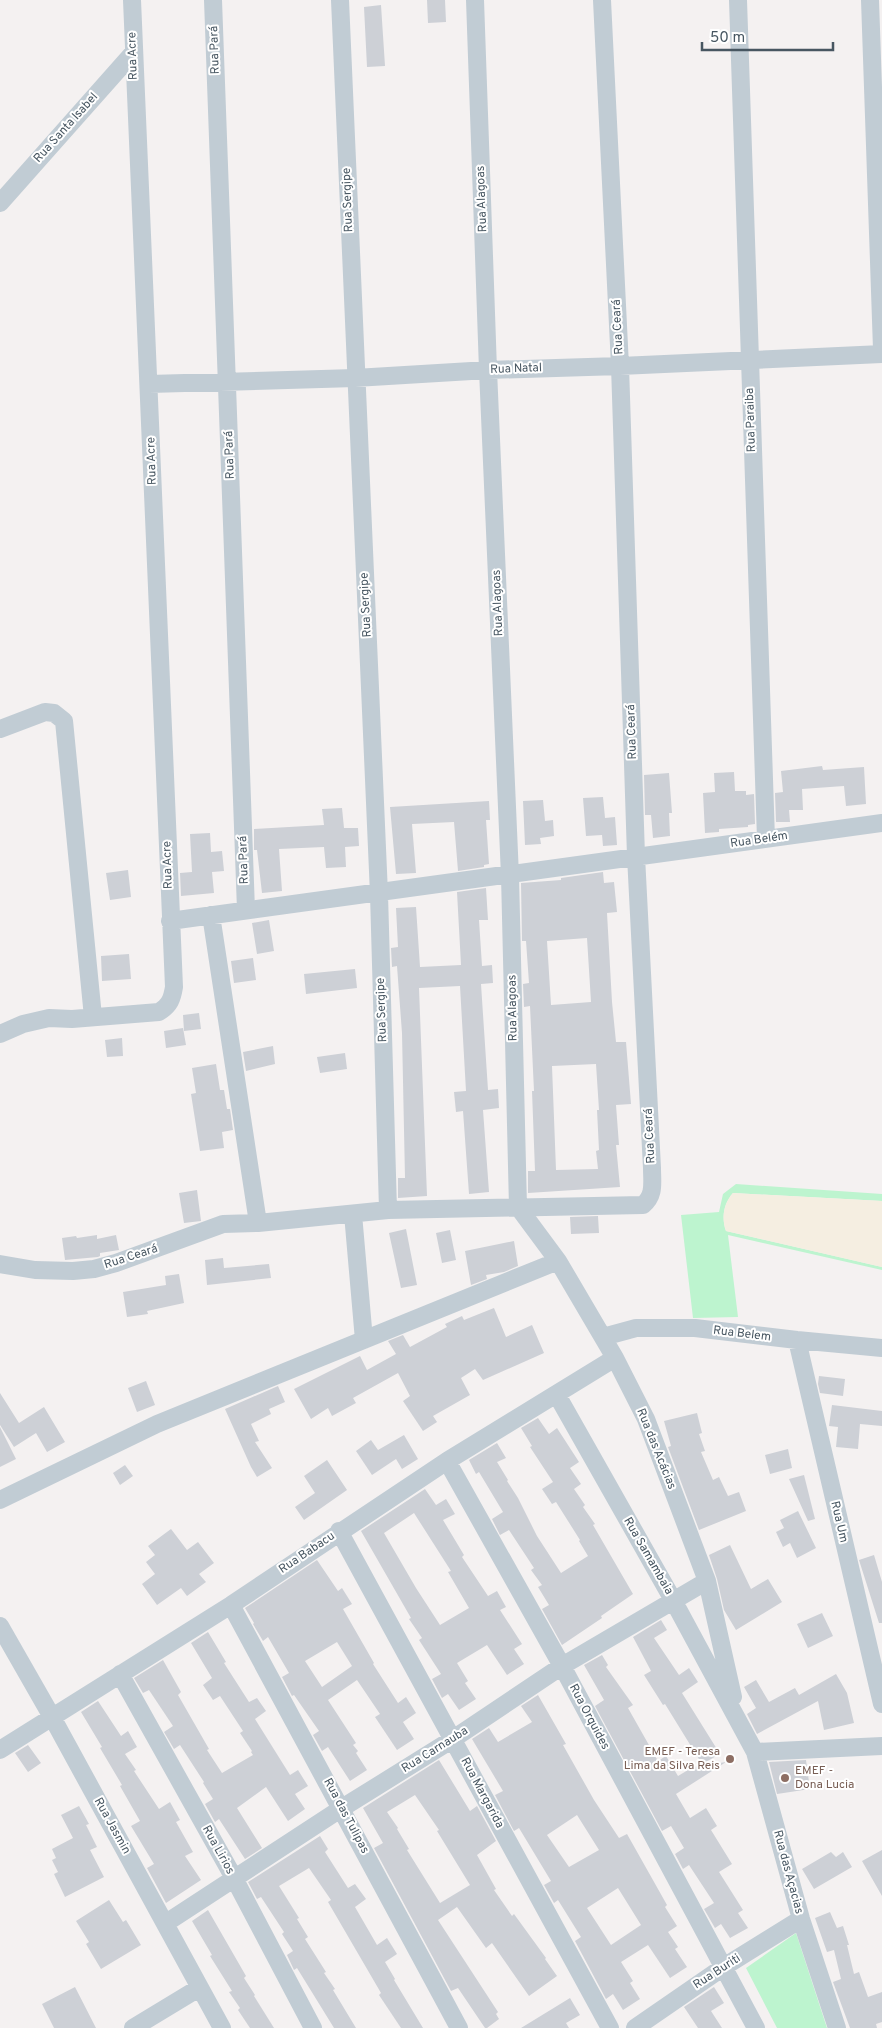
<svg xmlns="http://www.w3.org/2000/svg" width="882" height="2028" font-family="Overpass,sans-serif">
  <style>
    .green { fill: #bdf4cf }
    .sand { fill: #f5eee1 }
    .building { fill: #cdd0d6; fill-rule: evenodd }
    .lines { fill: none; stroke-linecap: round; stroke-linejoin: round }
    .street { stroke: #c1ccd4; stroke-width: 18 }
    .education-dot { fill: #8d6e63; stroke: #fff; stroke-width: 2 }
    .labels { text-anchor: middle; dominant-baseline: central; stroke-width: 4; stroke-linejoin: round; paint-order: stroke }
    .street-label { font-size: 12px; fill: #475661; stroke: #fff }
    .education-label { font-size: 12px; fill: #785e54; stroke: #fff; text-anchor: end }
  </style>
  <rect width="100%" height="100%" fill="#f4f1f1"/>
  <path class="green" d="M736,1184L882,1194V1201L733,1193C724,1203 721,1217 726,1231L882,1267V1270L728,1235L738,1317L693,1318L681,1215L719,1212L723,1194Z
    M796,1933L827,2028H777L746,1968Z"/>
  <path class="sand" d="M733,1193L882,1201V1267L726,1231C721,1217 724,1203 733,1193Z"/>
  <path class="building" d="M427,0H445L446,22L428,23Z
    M381,5L385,66L367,67L364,7Z
    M822,766L823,770L864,767L866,804L846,806L844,786L802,789L803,810H789L790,822H776L775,793L783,792L781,771Z
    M734,772L735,791H746V795L754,794L755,824L748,825V827L719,829V832L705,833L703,793L715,792L714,773Z
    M669,773L672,813H669L670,836L653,838L651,815H645L644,775Z
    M603,797L605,818L615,817L617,845L603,846L602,835L586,836L583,798Z
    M543,800L545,821L553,820L554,836L540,838L541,844L525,845L523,801Z
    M489,801L490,820H486L489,864L484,865V867L458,871L454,822L412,824L416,873L396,874L390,807Z
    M342,808L344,828H358L359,846L345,847L346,867L326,868L324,847L279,849L282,891L262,893L257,850H254V829L324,825L322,809Z
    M210,833L211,852L222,851L224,871L212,872L214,893L181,896L180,873L192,872L190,834Z
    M128,870L131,897L110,900L106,873Z
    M603,872L604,883L614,882L617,912L607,913L612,1002L616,1042H626L631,1104L616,1105L619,1145H616L620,1187L528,1193V1171H535L532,1091H534L533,1070L530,1006L524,1007L523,984L529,983L526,941H522L521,883L561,880V878ZM587,938L591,1002L551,1005L547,941ZM596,1064L599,1110H597L599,1150L596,1151L598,1169L556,1170L552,1066Z
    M486,888L488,920H479L482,966L492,965L493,983L481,984L488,1090L498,1089L499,1108L483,1110L489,1192L469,1194L463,1111L456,1112L454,1092L466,1091L460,986L419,988L427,1196L398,1198V1178H405L402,1033L397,966L392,967L391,948L398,947L396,908L416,907L420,967L461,965L457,892Z
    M269,920L274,951L257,954L252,923Z
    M129,954L131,979L102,981L101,956Z
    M253,958L256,980L234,983L231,961Z
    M355,969L357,988L306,994L304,974Z
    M199,1013L201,1029L184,1031L183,1015Z
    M183,1028L186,1045L166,1048L164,1031Z
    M122,1038L123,1056L107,1057L105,1040Z
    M273,1046L275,1064L246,1071L243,1052Z
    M345,1053L347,1069L320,1073L317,1057Z
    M216,1064L220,1090H224L227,1109H230L233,1130L222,1132L224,1148L200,1151L191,1094L196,1093L192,1068Z
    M197,1190L201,1221L184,1223L179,1193Z
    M598,1216L599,1233L571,1234L570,1217Z
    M406,1229L417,1285L401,1288L389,1233Z
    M450,1230L456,1260L442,1263L436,1233Z
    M97,1235V1239L116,1235L119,1250L100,1253V1256L98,1257L65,1260L62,1238L76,1236L77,1238Z
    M514,1241L518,1266L504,1272L486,1275L487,1279L471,1285L465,1251Z
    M223,1258L224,1268L269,1264L271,1278L207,1285L205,1260Z
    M179,1274L184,1303L147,1311L148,1314L127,1317L123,1292L166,1285L165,1276Z
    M494,1308L506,1337L532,1325L544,1353L483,1380L475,1369L461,1378L470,1395L433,1416L437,1422L423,1431L403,1401L410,1396L398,1373L353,1398L356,1403L332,1416L328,1408L311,1419L294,1389L360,1356L367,1370L396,1354L388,1341L403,1335L410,1347L447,1327L445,1324L462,1316L464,1320Z
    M819,1376L845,1379L843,1396L820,1393L818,1384Z
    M146,1381L155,1405L137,1412L128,1388Z
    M278,1386L285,1402L269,1409L271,1414L251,1424L259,1441L255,1442L272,1468L257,1477L251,1467L225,1409Z
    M0,1393L19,1423L44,1407L65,1442L47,1452L36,1433L14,1447L0,1425Z
    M832,1405L882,1411V1426L860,1424L858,1449L836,1447L838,1427L829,1426Z
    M697,1413L702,1433L699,1434L705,1451L701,1452L713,1480L719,1477L728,1496L739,1492L746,1511L699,1530L668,1447L671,1446L664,1421Z
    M538,1418L549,1434L557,1428L579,1462L570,1468L581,1484L574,1489L585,1505L583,1507L595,1524L593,1525L633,1594L601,1616L602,1618L562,1645L542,1609L549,1605L538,1587L542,1585L531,1570L534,1568L509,1530L500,1535L492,1519L503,1512L479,1472L476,1474L469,1460L497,1443L506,1458L497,1462L508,1480L507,1481L518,1498L537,1536L561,1573L588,1556L579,1541L580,1540L556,1502L552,1504L542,1489L553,1482L530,1447L532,1446L521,1428Z
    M0,1427L16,1459L0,1467Z
    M404,1435L418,1459L402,1469L396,1459L372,1475L356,1451L371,1440L378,1450Z
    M788,1449L792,1468L770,1474L765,1455Z
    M327,1460L347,1490L304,1520L295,1507L315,1493L304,1476Z
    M125,1465L133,1476L120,1485L113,1473Z
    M804,1475L815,1519L808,1521L789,1479Z
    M425,1489L436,1505L446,1499L455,1514L443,1520L464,1555L462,1557L488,1596L497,1591L506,1607L500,1610L522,1644L514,1649L524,1664L507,1675L487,1645L457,1663L468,1681L465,1683L476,1699L459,1710L448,1694L442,1698L432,1679L441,1674L419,1640L422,1638L409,1619L411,1618L361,1531ZM414,1513L451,1571L448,1572L469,1608L440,1625L416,1588L384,1533Z
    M798,1511L816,1548L797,1558L790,1543L783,1547L776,1532L784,1528L780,1520Z
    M171,1529L187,1550L198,1542L214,1563L199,1574L206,1582L187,1596L181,1588L157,1605L142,1584L155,1574L146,1562L155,1555L148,1546Z
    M730,1545L751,1589L768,1579L782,1602L736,1630L724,1610L717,1579L709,1555Z
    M874,1555L882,1582V1623H879L859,1560Z
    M317,1560L338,1591L342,1588L352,1604L343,1609L374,1663L373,1664L398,1703L406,1697L416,1713L403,1722L414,1739L397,1750L375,1717L380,1714L357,1680L328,1700L356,1743L353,1745L358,1751L356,1753L367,1770L350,1781L328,1747L322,1751L313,1735L319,1731L294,1695L292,1696L282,1677L289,1673L268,1637L263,1641L253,1624L254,1623L245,1608ZM337,1642L352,1666L322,1687L305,1661Z
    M822,1613L833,1636L808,1648L797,1624Z
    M661,1620L667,1630L654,1638L679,1675L689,1668L698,1682L682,1693L720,1754L702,1764L665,1704L663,1705L644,1675L651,1671L650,1669L633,1637Z
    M208,1632L226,1662L224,1663L249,1702L257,1698L266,1711L255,1719L290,1775L298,1770L308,1786L295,1794L305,1809L288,1821L266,1787L237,1808L262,1848L245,1859L219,1819L215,1822L205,1804L213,1799L203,1783L204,1782L180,1745L174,1749L164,1732L173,1726L149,1690L143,1693L134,1678L163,1660L181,1692L178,1695L209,1749L207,1750L222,1773L253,1755L251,1752L252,1751L240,1733L243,1731L220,1696L213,1700L203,1685L212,1678L191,1643Z
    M602,1655L608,1665L606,1667L633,1705L628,1708L658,1761L666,1756L678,1776L693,1767L726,1762L676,1794L690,1818L706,1808L717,1826L711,1830L732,1864L719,1872L743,1910L738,1913L748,1928L730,1938L721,1924L715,1928L704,1909L714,1903L689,1865L683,1869L675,1854L684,1848L671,1826L662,1831L595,1706L604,1700L584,1665Z
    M836,1674L847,1693L854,1723L824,1730L818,1701L757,1734L747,1714L756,1708L744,1687L756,1680L769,1702L795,1688L799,1695Z
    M538,1695L566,1744L563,1745L594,1800L619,1838L627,1834L667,1905L665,1907L677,1926L668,1932L678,1947L675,1949L687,1967L670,1978L648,1945L621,1962L633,1981L630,1983L640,1999L623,2010L613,1994L606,1999L575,1941L581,1937L558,1900L554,1903L544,1885L551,1881L519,1828L514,1831L495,1795L503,1791L472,1739L489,1728L498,1742L532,1722L521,1706ZM577,1815L599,1850L569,1867L547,1835ZM618,1888L641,1925L611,1945L587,1908Z
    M98,1701L121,1736L128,1731L137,1747L125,1754L136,1770L134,1771L159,1809L170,1802L180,1820L176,1822L193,1852L185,1856L201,1880L166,1903L147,1868L154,1864L131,1826L140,1821L120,1786L122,1785L100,1748L102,1747L81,1712Z
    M28,1745L41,1763L28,1772L15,1753Z
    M439,1760L470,1811L477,1806L496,1841L477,1855L496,1889L494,1890L512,1916L514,1914L546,1958L545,1959L557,1976L529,1996L492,1943L486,1948L457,1907L438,1920L498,2012L496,2014L499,2019L487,2028H485L458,1988L451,1991L374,1848L383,1843L363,1808ZM415,1795L439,1830L437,1831L470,1885L440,1903L407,1850L409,1849L397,1829L398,1828L387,1812Z
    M806,1760L810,1789L777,1794L769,1762Z
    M79,1806L89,1824L86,1825L97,1847L90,1850L104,1877L65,1897L54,1874L58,1872L52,1860L56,1858L52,1849L73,1838L61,1815Z
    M320,1836L328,1849L325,1852L348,1888L355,1884L366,1899L355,1907L377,1945L387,1938L397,1954L385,1962L395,1979L394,1980L423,2028H401L379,1995L381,1993L328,1902L331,1900L309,1868L279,1886L299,1918L297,1919L308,1937L305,1939L326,1972L324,1973L335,1989L333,1990L356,2028H334L297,1968L294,1970L287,1955L293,1951L282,1934L284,1932L261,1897L257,1899L248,1882Z
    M882,1850V1896L862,1861Z
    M831,1852L836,1857L843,1852L852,1867L814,1889L802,1869Z
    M109,1900L123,1922L126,1920L141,1945L101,1969L86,1944L89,1942L76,1921Z
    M208,1910L246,1976L244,1978L255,1995L254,1996L274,2028H250L238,2010L240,2008L229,1992L232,1991L210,1956L212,1955L192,1921Z
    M830,1912L837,1928L843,1926L849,1945H847L854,1974L859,1972L868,1997L882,1992V2022L876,2024L877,2028H850L833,1982L841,1979L834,1950L827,1952L815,1918Z
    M75,1987L96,2028H54L42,2004Z
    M714,1987L724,2003L711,2011L722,2028H698L684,2007Z
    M570,1998L580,2015L566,2023L569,2028H521Z"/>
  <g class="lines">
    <path class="street" d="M213,0L246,910
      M340,0L379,894L388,1210
      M475,0L488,370L510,876L518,1207
      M738,0L766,839
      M870,0L882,349
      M0,203L133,53
      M149,384L355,378L488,370L620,366L882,354
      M0,729L45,712L54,713L64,721L93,1017
      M211,915L258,1223
      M170,921L882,823
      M0,1034L23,1024L49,1018L72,1019L159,1012C170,1005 172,999 174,987L132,0
      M518,1207L558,1261L615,1358L646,1419L707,1581L733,1697
      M353,1214L364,1340
      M0,1264L35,1270L73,1271L94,1269L116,1263L223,1224L258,1223L388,1210L643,1205C655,1195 652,1183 652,1168L636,856L620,366L602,0
      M603,1337L636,1328H695L797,1340L882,1348
      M797,1340L882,1704
      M557,1395L673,1600L755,1752L801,1919L837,2028
      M447,1461L562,1666L756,2028
      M0,1500L157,1424L558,1261
      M339,1531L610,2028
      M231,1605L459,2028
      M0,1626L52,1717L222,2028
      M120,1674L234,1878L313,2028
      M0,1750L231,1605L447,1461L615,1358
      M755,1752L882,1746
      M166,1923L342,1808L453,1739L562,1666L707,1581
      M133,2028L199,1988
      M635,2028L722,1968L801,1919"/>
  </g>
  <g class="education-dot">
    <circle cx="730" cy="1759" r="5"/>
    <circle cx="785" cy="1778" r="5"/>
  </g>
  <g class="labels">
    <g class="street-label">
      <text transform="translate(215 50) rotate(-92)">Rua Pará</text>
      <text transform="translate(133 56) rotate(-92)">Rua Acre</text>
      <text transform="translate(66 128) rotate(-48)">Rua Santa Isabel</text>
      <text transform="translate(482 199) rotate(-92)">Rua Alagoas</text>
      <text transform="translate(348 200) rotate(-92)">Rua Sergipe</text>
      <text transform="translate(618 327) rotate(-93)">Rua Ceará</text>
      <text transform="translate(516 369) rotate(-2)">Rua Natal</text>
      <text transform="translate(751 420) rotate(-92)">Rua Paraiba</text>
      <text transform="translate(230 455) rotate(-92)">Rua Pará</text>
      <text transform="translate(152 461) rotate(-92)">Rua Acre</text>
      <text transform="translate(498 603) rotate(-92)">Rua Alagoas</text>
      <text transform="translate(366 605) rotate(-93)">Rua Sergipe</text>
      <text transform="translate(632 732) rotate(-92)">Rua Ceará</text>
      <text transform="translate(759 840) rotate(-8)">Rua Belém</text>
      <text transform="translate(244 860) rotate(-92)">Rua Pará</text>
      <text transform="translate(168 865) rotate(-92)">Rua Acre</text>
      <text transform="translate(513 1008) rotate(-91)">Rua Alagoas</text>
      <text transform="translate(382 1010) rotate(-92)">Rua Sergipe</text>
      <text transform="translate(650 1136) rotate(-93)">Rua Ceará</text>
      <text transform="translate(131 1257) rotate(-18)">Rua Ceará</text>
      <text transform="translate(742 1334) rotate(7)">Rua Belem</text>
      <text transform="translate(656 1449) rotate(68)">Rua das Acácias</text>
      <text transform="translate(839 1522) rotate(77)">Rua Um</text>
      <text transform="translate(307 1553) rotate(-34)">Rua Babacu</text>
      <text transform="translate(648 1556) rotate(60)">Rua Samambaia</text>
      <text transform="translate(589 1717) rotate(62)">Rua Orquides</text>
      <text transform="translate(435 1750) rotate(-32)">Rua Carnauba</text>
      <text transform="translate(482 1793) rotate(62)">Rua Margarida</text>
      <text transform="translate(346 1816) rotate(62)">Rua das Tulipas</text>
      <text transform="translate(112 1826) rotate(61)">Rua Jasmin</text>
      <text transform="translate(218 1850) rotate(61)">Rua Lirios</text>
      <text transform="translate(788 1872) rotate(75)">Rua das Açacias</text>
      <text transform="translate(717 1972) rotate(-33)">Rua Buriti</text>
    </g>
    <g class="education-label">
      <text x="720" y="1752">EMEF - Teresa<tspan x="720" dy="14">Lima da Silva Reis</tspan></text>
      <text x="795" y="1771" text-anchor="start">EMEF -<tspan x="795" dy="14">Dona Lucia</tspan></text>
    </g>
  </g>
  <path d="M702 42v8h131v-8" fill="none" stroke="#475661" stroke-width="2.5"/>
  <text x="710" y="42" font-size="15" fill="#475661" stroke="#ffffff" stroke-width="4" paint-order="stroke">50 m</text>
</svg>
